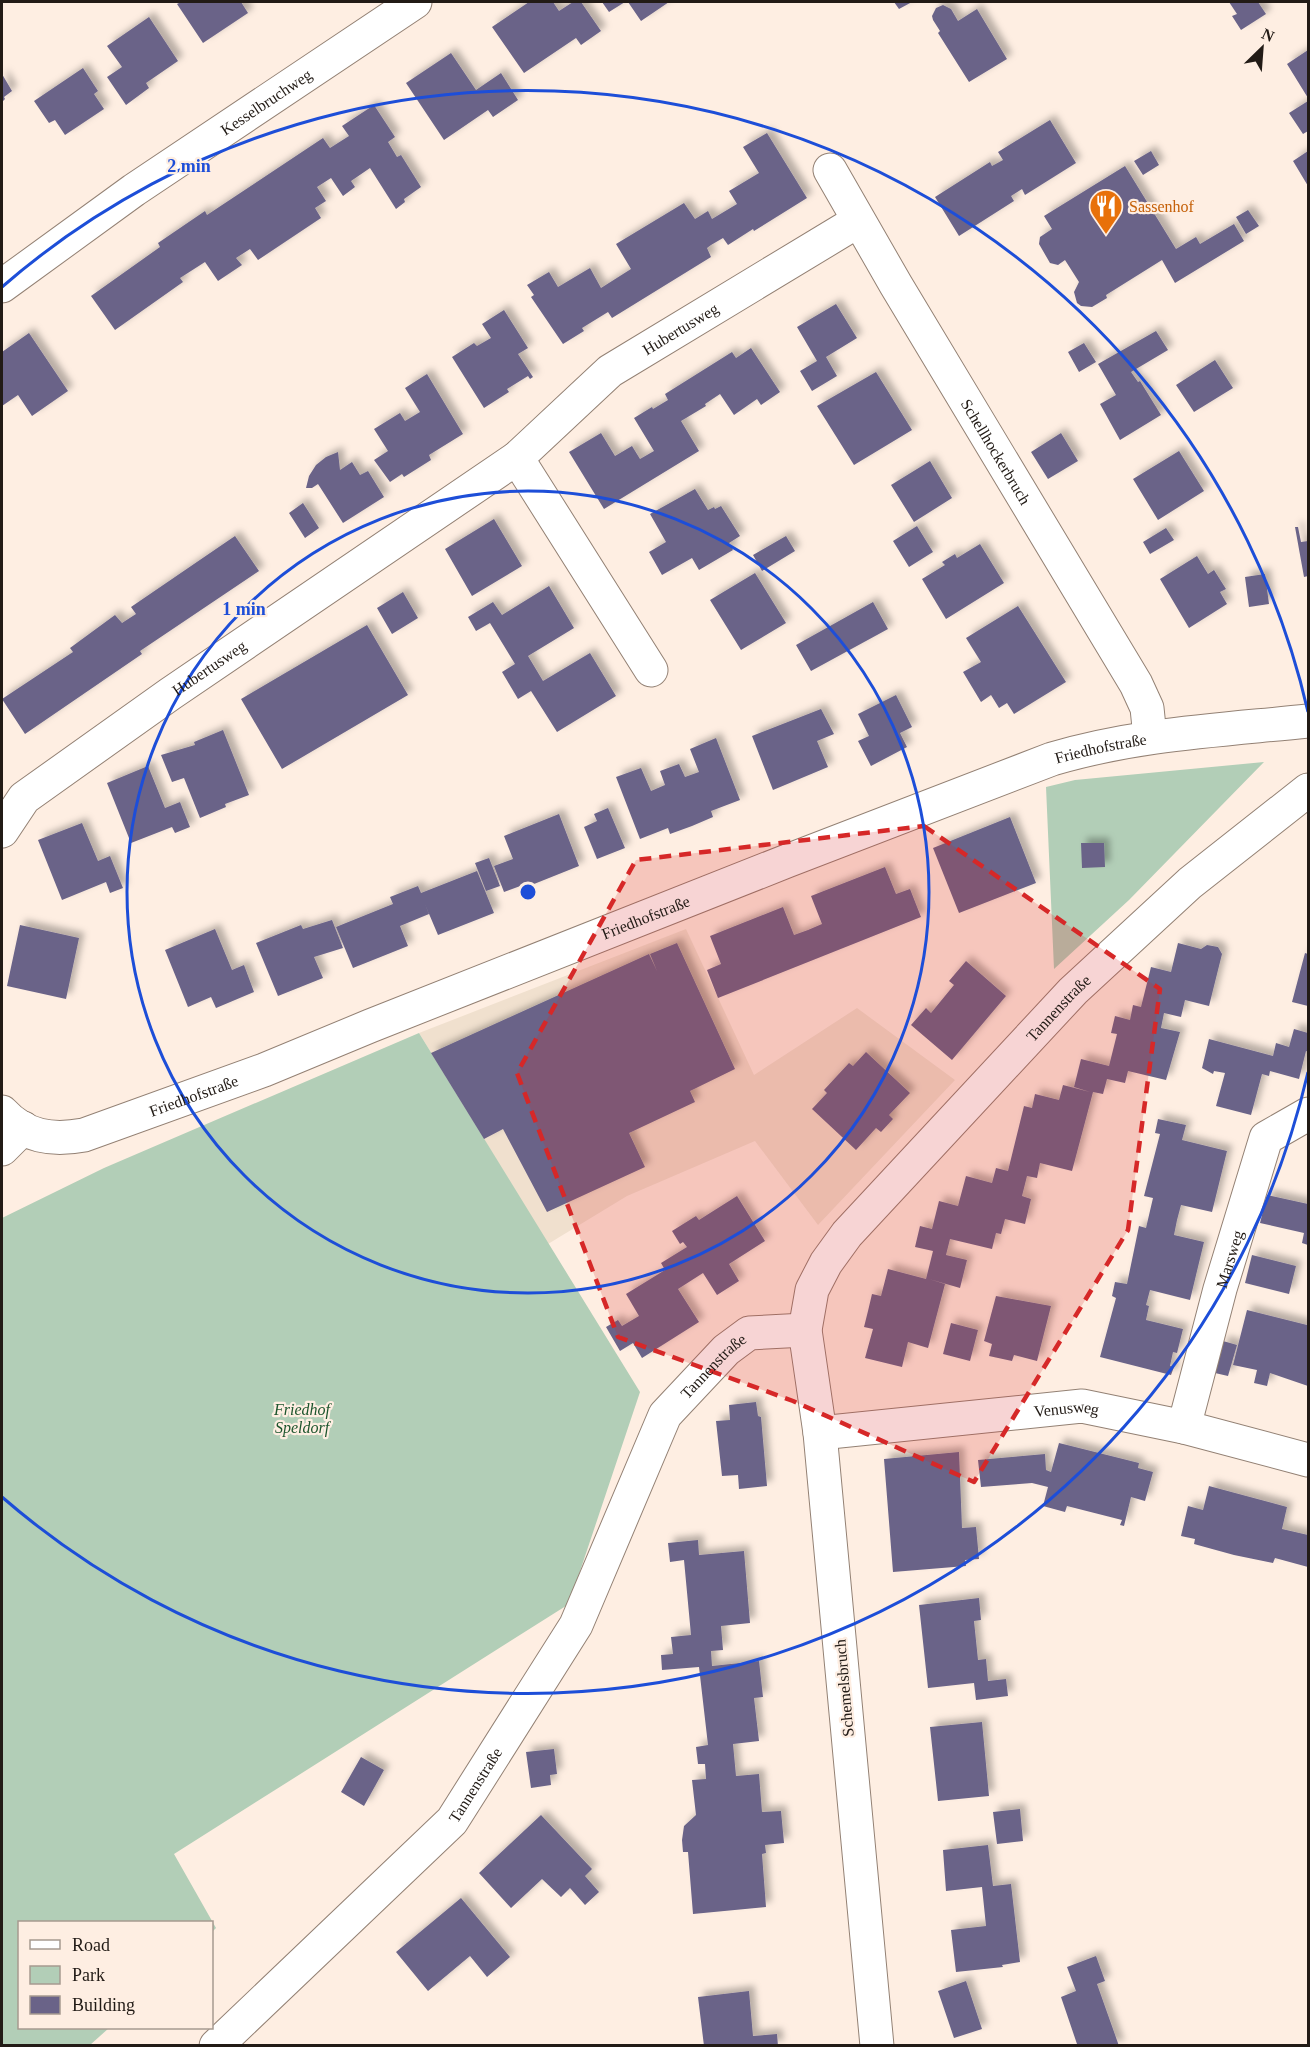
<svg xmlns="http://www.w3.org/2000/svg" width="1310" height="2047" font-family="'Times New Roman',serif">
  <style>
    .commercial { fill: #f0e0ce }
    .green { fill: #b2ceb7 }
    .building { fill: #6a6388; filter: url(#shadow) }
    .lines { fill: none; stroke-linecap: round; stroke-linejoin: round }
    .minor-casing { stroke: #938174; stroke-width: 35 }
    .minor { stroke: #fff; stroke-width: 33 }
    .marked { fill: #d62828; fill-opacity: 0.2; stroke: #d62828; stroke-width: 4.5; stroke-dasharray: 12 8; stroke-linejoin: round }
    .ring { fill: none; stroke: #1d4ed8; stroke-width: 3 }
    .labels { text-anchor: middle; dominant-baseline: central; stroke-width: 4.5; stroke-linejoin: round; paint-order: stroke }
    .street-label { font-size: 16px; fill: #221b16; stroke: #feeee2 }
    .food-label { font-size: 16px; fill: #c56008; stroke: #feeee2; text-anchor: start }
    .park-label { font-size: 16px; font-style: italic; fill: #1d552d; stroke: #feeee2 }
    .centre { fill: #1d4ed8; stroke: #feeee2; stroke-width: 3 }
    .ring-label { font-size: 18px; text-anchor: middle; font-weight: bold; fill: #1d4ed8; stroke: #feeee2; stroke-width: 4.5; stroke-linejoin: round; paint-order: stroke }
  </style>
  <defs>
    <filter id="shadow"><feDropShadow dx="5.5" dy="-5.5" stdDeviation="3" flood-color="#0004"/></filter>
  </defs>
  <rect width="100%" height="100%" fill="#feeee2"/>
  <path class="commercial" d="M686,929L754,1075L857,1008L955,1080L818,1225L755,1141L627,1196L548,1244L419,1033Z"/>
  <path class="green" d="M1264,762L1129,900L1054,969L1046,787L1075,780Z
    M419,1033L640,1392L569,1604L174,1854L216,1928L212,1932V1922H20V2028H109L90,2045L2,2046V1218L104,1168Z"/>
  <path class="building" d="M181,2H241L248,13L203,43L177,4Z
    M529,2H553L559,11L573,2H581L601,31L581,45L576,38L524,73L492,27Z
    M602,2H625L609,12Z
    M628,2H669L641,21Z
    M894,2H912L899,9Z
    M1229,2H1258L1266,14L1241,30L1232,16L1237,14Z
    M943,5L951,9L958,21L977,9L1007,59L969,82L938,33L940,31L933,20L932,16L936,8Z
    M149,17L178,61L146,83L149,88L126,105L107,77L122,67L107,46Z
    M1308,50V98L1287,64Z
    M451,53L476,90L501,73L518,100L493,117L488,110L444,140L406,83Z
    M83,68L98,91L94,94L104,109L65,135L55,120L49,123L34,101Z
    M2,74L12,91L4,97L5,99L2,102Z
    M1308,101V131L1303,134L1289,113Z
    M374,105L395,137L388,142L397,157L401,155L421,187L404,199L405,202L396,209L370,168L351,181L355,187L343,196L331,178L317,187L326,201L315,208L321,218L258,260L250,249L236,258L242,265L218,281L205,262L180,278L183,282L115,330L91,296L160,247L158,243L205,211L207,215L323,138L330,148L349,136L342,126Z
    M1050,120L1076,163L1025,195L1022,189L1011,196L1014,201L959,236L935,197L990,162L992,166L1003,160L998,152Z
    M767,133L807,198L754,231L753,229L728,245L723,238L711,245L707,248L711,257L612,318L608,312L582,328L584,331L563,344L531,297L534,295L527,285L549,272L558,287L590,268L601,288L631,269L616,244L684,203L695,219L708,211L712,219L737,204L729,191L759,173L743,147Z
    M1151,151L1159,165L1143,175L1134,161Z
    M1308,151V186L1293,161Z
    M1125,166L1176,249L1196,237L1200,244L1234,224L1244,241L1175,283L1162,260L1106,295L1107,298L1092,307L1081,306L1077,303L1074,292L1079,282L1065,260L1058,265L1050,263L1039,244L1040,237L1052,229L1044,216Z
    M1248,210L1259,226L1246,234L1236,217Z
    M836,304L857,338L826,357L837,376L812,391L800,371L817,361L797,327Z
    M504,310L528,348L518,354L533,377L530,379L528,376L507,389L509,392L484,408L452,357L474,343L477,346L491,338L482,324Z
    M1156,331L1168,350L1131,372L1138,382L1140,381L1161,415L1120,440L1100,404L1116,395L1098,364Z
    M29,333L68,391L32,416L18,395L2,406V352Z
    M1084,343L1096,362L1079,372L1068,352Z
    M751,348L780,392L761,405L757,399L734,415L720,394L705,404L706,406L681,421L699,451L604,509L569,452L601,433L615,456L632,446L640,459L654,451L634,418L652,407L653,409L668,400L665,394L732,352L736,358Z
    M1215,360L1233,388L1194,412L1176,385Z
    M876,372L912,430L854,465L817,406Z
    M427,374L463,434L429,455L431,460L404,477L402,474L390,482L374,460L388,451L374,429L400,413L405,421L420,412L405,388Z
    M1061,433L1078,461L1048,479L1031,452Z
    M1179,451L1204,491L1158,520L1133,479Z
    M338,452L340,470L352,462L360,475L368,471L384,497L343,523L318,484L312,488H306L309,476L316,465L326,457Z
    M930,461L952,498L914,522L891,485Z
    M695,489L708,510L714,507L715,509L721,506L740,536L729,543L733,550L699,570L692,558L662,575L649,552L666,542L650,514Z
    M303,503L319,528L305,538L289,513Z
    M494,519L522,566L472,596L445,549Z
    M917,526L933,552L909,567L893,541Z
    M1295,527H1298L1301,542L1308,541V576L1304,577Z
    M1166,528L1174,540L1150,554L1143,542Z
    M235,536L259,571L140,651L142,654L25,734L2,699L73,652L70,648L115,615L122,623L136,614L131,607Z
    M786,536L795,551L762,571L753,555Z
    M980,544L1004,583L946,619L922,579L945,565L942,562L955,554L957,558Z
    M1197,556L1208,574L1214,570L1226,589L1220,592L1227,604L1189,628L1160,579Z
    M755,573L786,623L741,650L710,600Z
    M1265,574L1269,604L1249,607L1245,577Z
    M549,586L574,628L528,656L543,681L590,653L616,696L557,732L531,691L518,699L502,672L515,664L490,623L476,631L468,617L493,602L502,615Z
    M403,592L418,618L392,634L377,608Z
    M873,602L888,629L811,671L796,645Z
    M1018,606L1066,682L1014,714L1007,703L999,708L991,695L981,702L963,672L981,662L966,638Z
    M367,625L408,695L282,769L241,699Z
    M896,695L912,727L900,733L907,747L871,766L858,741L869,736L858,714Z
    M821,709L834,734L817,741L828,767L773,790L752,736Z
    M223,730L249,795L225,804L226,807L200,818L184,778L172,782L161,755L195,745L194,742Z
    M716,738L740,800L711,811L713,817L692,826L670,834L668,828L640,839L616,777L641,768L651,791L665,785L660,771L679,764L685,777L699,772L690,749Z
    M148,766L165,808L180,802L190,827L175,833L172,827L131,843L107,783Z
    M608,808L625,848L597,859L584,827L597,821L594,814Z
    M559,814L579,866L524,888L523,885L504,892L494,866L513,859L504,836Z
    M1010,817L1036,883L959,913L933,848Z
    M82,823L98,861L110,856L123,888L110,893L106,882L62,900L38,840Z
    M1081,843H1104L1105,867L1082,868Z
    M489,858L500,886L486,891L475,863Z
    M885,867L896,894L910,889L921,917L718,998L707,970L721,964L710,936L783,907L794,935L808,930L822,924L811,896Z
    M477,871L494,913L438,935L424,902L429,914L400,926L408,946L353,968L336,927L393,904L390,897L418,886L421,893Z
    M332,920L343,948L314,957L323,978L278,996L256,943L301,925L303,929Z
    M20,925L79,938L66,999L7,986Z
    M215,929L232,970L244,965L254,992L216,1008L211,997L188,1007L165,950Z
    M677,943L735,1069L690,1091L695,1102L629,1133L645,1167L547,1212L503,1129L484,1139L431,1053L649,954L657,971L650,954Z
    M1178,943L1201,949L1207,945L1218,947L1222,954L1209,1006L1185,1000L1181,1017L1164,1013L1161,1028L1180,1032L1166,1080L1128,1071L1125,1083L1107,1079L1103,1094L1093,1092L1072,1171L1040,1163L1037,1178L1027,1176L1022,1196L1031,1199L1025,1224L1005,1219L1001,1234L996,1233L992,1249L950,1239L946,1255L967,1260L960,1288L929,1279L945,1284L928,1348L908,1342L902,1367L865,1358L873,1329L864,1327L868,1311L872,1294L881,1296L888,1269L926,1279L933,1251L915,1247L920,1226L932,1229L939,1201L958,1206L966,1176L992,1183L996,1168L1008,1171L1024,1106L1032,1108L1035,1094L1059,1100L1063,1085L1090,1092L1074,1087L1081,1059L1109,1066L1117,1034L1111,1033L1115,1016L1130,1020L1133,1005L1141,1007L1151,967L1171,972Z
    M1305,953L1308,954V1006L1292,1002Z
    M966,961L1006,996L952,1060L911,1025L926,1008L931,1013L954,985L949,981Z
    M1294,1029L1308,1033V1052L1306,1051L1299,1079L1270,1071L1269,1076L1262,1074L1251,1115L1216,1106L1225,1073L1214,1071L1213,1074L1202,1068L1209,1039L1273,1056L1276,1043L1289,1047Z
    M866,1052L910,1093L889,1115L893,1119L881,1132L876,1128L856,1150L812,1109L827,1093L824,1090L849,1063L853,1066Z
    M1158,1119L1186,1125L1182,1140L1227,1151L1212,1212L1181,1205L1177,1220L1174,1235L1204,1242L1190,1300L1150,1290L1146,1305L1149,1306L1146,1320L1183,1329L1177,1353L1173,1352L1170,1366L1174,1367L1171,1375L1100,1357L1116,1298L1112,1296L1115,1282L1127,1284L1139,1226L1146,1228L1153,1198L1144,1196L1160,1134L1155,1133Z
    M1267,1195L1308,1204V1245L1302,1243L1304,1233L1260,1223Z
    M737,1196L765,1241L729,1264L739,1281L717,1295L703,1273L678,1289L699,1322L642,1358L633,1343L620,1351L606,1327L618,1320L622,1326L639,1316L626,1294L665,1270L661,1263L687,1247L683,1242L680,1244L672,1231L696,1216L699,1220Z
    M1252,1255L1296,1266L1289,1294L1245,1283Z
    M996,1296L1051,1306L1037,1361L1014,1355L1012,1361L989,1356L992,1344L984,1341Z
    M1247,1310L1307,1325L1308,1386L1270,1373L1267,1386L1254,1383L1257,1370L1233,1365Z
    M951,1323L978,1330L970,1361L943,1354Z
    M1223,1341L1237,1345L1228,1376L1215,1373Z
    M756,1402L758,1416L761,1417L767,1486L739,1489L738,1475L722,1476L716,1421L730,1420L729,1405Z
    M1059,1443L1139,1463L1138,1468L1153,1472L1145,1501L1131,1497L1124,1526L1120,1525L1122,1520L1067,1506L1065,1512L1043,1506L1048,1487L1032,1483L981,1487L978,1460L1045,1454L1046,1470L1051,1472Z
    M959,1452L962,1528L976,1527L979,1559L965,1560L966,1566L893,1572L884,1459Z
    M1209,1486L1287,1507L1282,1529L1308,1535V1567L1275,1558L1273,1563L1234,1555L1194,1544L1195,1539L1181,1536L1188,1506L1203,1510Z
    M698,1540L699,1555L744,1551L750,1623L721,1626L723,1650L711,1651L712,1666L759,1661L763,1697L754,1698L759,1741L733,1744L736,1776L759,1774L762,1812L781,1811L784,1843L765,1845L766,1853L762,1854L766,1907L693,1914L688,1852H683L682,1840L684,1826L696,1815L692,1780L706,1779L705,1764H698L696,1747L708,1745L699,1667L662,1670L661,1655L673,1654L671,1637L691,1635L684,1560L670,1562L668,1543Z
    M979,1598L981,1620L974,1621L978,1660L986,1659L988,1681L1006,1679L1008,1696L976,1700L974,1683L928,1688L919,1605Z
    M982,1722L989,1796L938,1801L930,1727Z
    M554,1749L557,1774L550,1775L551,1785L531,1788L526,1752Z
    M361,1757L384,1770L364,1806L341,1792Z
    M1020,1809L1023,1841L997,1844L993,1812Z
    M541,1815L592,1869L585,1876L599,1892L585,1905L570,1888L561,1897L542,1879L511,1908L479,1873Z
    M988,1845L993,1886L1011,1884L1020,1962L1002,1965L1003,1967L956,1972L951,1930L986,1926L982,1887L946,1891L943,1850Z
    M461,1898L510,1957L487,1977L470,1956L428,1991L396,1952Z
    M1096,1956L1105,1981L1097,1984L1119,2046H1073L1077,2044L1061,1997L1076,1991L1067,1967Z
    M966,1981L982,2029L954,2038L938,1991Z
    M749,1991L753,2036L777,2034L778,2046H704L698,1997Z"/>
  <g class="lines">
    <defs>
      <g id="minor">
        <path id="s1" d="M830,170L896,285L1136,684L1147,708L1150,737"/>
        <path id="s2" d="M2,286L134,190L415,2"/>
        <path d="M517,458L651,670"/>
        <path id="s3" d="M2,831L24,798L170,694L517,458L610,371L858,221"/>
        <path id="s4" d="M2,1112C25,1137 52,1141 84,1135L264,1070L370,1026L787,861L1052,759C1136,734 1222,730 1308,721"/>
        <path d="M2,1149L23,1128"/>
        <path id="s5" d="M1184,1427L1220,1289L1266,1138L1308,1114"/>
        <path id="s6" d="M820,1433L1082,1406L1184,1427L1308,1460"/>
        <path id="s7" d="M216,2046L452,1821L576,1625L665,1415L726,1350L749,1333L805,1330"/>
        <path id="s8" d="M877,2046L820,1433L805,1330L812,1290L826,1263L847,1234L1073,991L1190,883L1308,790"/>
      </g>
    </defs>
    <use href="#minor" class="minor-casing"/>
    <use href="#minor" class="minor"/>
  </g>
  <path class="marked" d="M924,826L1160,989L1128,1230L974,1482L793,1401L618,1337L517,1073L636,860Z"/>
  <g class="ring">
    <circle cx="528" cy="892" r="401"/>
    <path d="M1308 1072A801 801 0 0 1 2 1497M2 287A801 801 0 0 1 1308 712"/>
  </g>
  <defs>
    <symbol id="restaurant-pin" viewBox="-11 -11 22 30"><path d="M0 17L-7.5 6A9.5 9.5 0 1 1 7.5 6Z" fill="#e8710a" stroke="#feeee2"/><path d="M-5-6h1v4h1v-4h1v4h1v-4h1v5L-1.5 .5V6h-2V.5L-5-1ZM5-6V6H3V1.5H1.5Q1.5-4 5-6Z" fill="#fff"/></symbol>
  </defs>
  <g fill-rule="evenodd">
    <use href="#restaurant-pin" x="1087" y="187" width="38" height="52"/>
  </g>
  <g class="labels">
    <g class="street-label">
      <text stroke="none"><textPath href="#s2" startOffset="322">Kesselbruchweg</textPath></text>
      <text stroke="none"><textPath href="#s3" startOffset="848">Hubertusweg</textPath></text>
      <text stroke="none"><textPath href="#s1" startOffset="327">Schellhockerbruch</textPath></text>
      <text stroke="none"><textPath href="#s3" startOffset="266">Hubertusweg</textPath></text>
      <text stroke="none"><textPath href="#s4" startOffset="1178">Friedhofstraße</textPath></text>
      <text stroke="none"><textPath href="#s4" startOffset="692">Friedhofstraße</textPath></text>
      <text stroke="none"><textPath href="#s8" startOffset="1136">Tannenstraße</textPath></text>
      <text stroke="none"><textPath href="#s4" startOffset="206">Friedhofstraße</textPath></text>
      <text stroke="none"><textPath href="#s5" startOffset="174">Marsweg</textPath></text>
      <text stroke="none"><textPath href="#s7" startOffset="855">Tannenstraße</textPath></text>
      <text stroke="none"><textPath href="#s6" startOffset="248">Venusweg</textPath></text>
      <text transform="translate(844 1688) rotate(-95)">Schemelsbruch</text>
      <text stroke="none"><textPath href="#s7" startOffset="369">Tannenstraße</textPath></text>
    </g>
    <g class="food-label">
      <text x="1129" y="206">Sassenhof</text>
    </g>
    <g class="park-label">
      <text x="302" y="1409">Friedhof<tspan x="302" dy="18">Speldorf</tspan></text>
    </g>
  </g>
  <circle cx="528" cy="892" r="9" class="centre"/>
  <g class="ring-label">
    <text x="189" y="172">2 min</text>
    <text x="244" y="615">1 min</text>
  </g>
  <rect width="1310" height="2047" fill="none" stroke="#221b16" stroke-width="6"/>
  <rect x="18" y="1921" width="195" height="108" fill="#feeee2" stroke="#a69a90" stroke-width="1.5"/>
  <rect x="30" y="1940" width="30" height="9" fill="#ffffff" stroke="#a69a90" stroke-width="1.5"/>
  <text x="72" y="1951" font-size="18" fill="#221b16">Road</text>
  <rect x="30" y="1966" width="30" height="18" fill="#b2ceb7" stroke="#a69a90" stroke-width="1.5"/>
  <text x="72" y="1981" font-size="18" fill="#221b16">Park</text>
  <rect x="30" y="1996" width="30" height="18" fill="#6a6388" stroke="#a69a90" stroke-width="1.5"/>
  <text x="72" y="2011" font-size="18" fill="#221b16">Building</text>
  <g transform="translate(1262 48) rotate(25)" stroke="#feeee2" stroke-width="4.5" paint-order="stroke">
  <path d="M0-4.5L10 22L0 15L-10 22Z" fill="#221b16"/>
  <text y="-9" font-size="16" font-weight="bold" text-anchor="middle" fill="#221b16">N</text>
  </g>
</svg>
